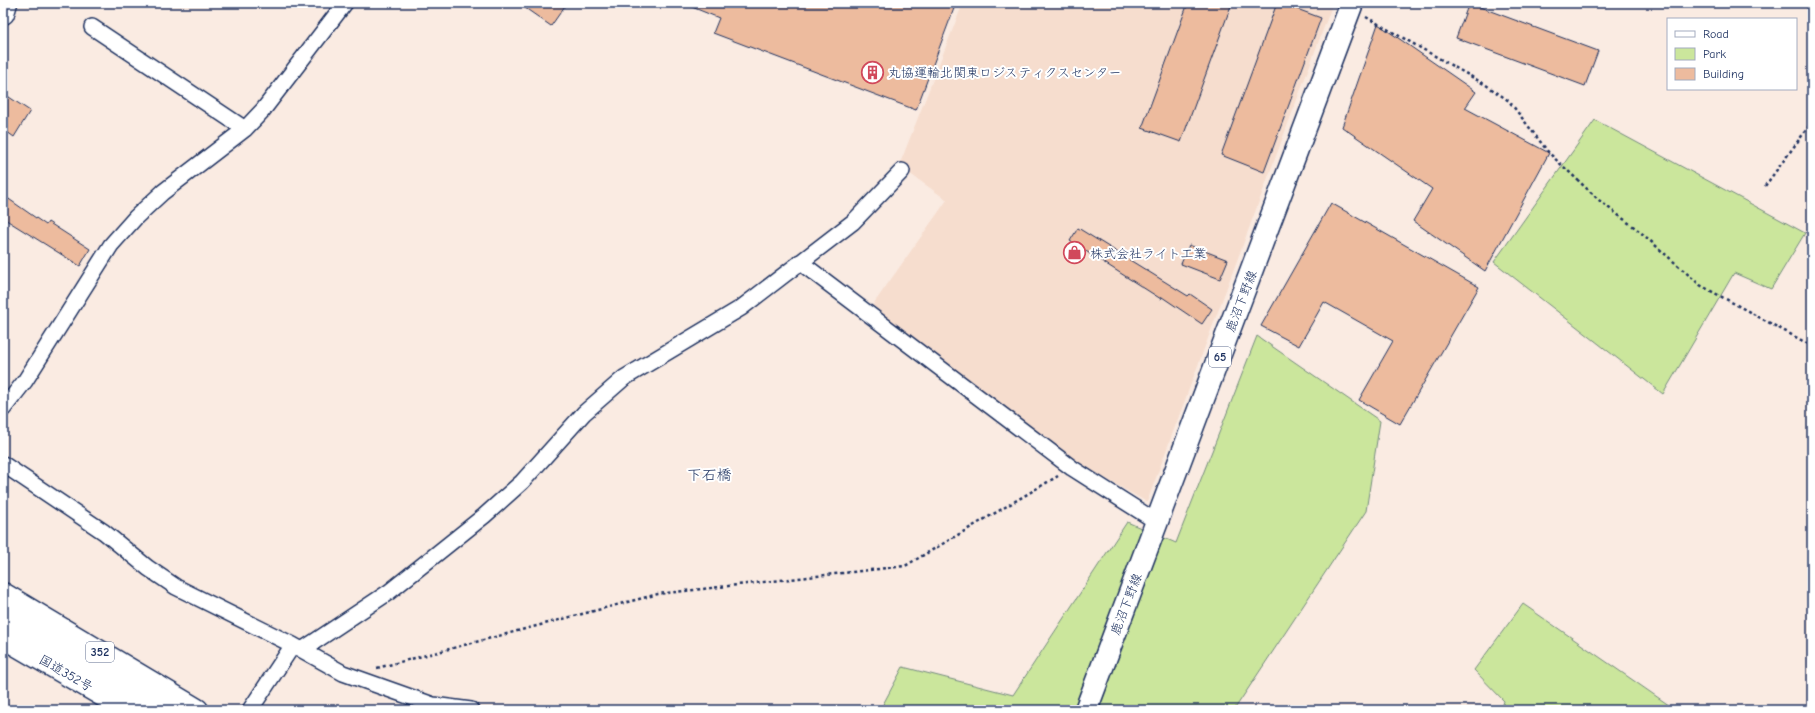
<svg xmlns="http://www.w3.org/2000/svg" width="1815" height="713" font-family="'Comic Neue','Klee One',sans-serif">
  <style>
    .built { fill: #f6ddce }
    .green { fill: #cbe69c; stroke: #738a7d }
    .building { fill: #edbb9e; stroke: #1b2f5e }
    .lines { fill: none; stroke-linecap: round; stroke-linejoin: round }
    .street-casing { stroke: #1b2f5e; stroke-width: 18 }
    .primary-casing { stroke: #1b2f5e; stroke-width: 25 }
    .highway-casing { stroke: #1b2f5e; stroke-width: 25 }
    .path { stroke: #1b2f5e; stroke-width: 2.5; stroke-dasharray: 3 3; stroke-linecap: butt }
    .street { stroke: #fff; stroke-width: 15 }
    .primary { stroke: #fff; stroke-width: 22 }
    .highway { stroke: #fff; stroke-width: 22 }
    .labels { text-anchor: middle; dominant-baseline: central; stroke-width: 4; stroke-linejoin: round; paint-order: stroke }
    .shield { fill: #fff; stroke: #5f6d8e; stroke-width: 1 }
    .shield-label { font-size: 12px; font-weight: bold; fill: #1b2f5e }
    .poi-label { font-size: 13px; fill: #1b2f5e; stroke: #fff; text-anchor: start }
    .street-label { font-size: 13px; fill: #1b2f5e; stroke: #fff }
    .quarter-label { font-size: 15px; fill: #1b2f5e; stroke: #fff }
  </style>
  <rect width="100%" height="100%" fill="#faebe2"/>
  <filter id="ink" filterUnits="userSpaceOnUse"><feTurbulence type="fractalNoise" baseFrequency=".025" numOctaves="2"/><feDisplacementMap in="SourceGraphic" scale="8" xChannelSelector="R" yChannelSelector="G"/><feConvolveMatrix kernelMatrix="1 2 1 2 8 2 1 2 1" color-interpolation-filters="sRGB"/></filter>
  <g filter="url(#ink)">
    <path class="built" d="M963,3H1333L1147,502L1076,462L872,306L947,200L899,166Z"/>
    <path class="green" d="M1595,120L1805,233L1771,289L1734,273L1663,394L1494,262Z
      M1257,336L1380,421L1366,511L1234,710H880L903,667L1013,695L1127,522L1176,543Z
      M1523,604L1676,710H1501L1504,701L1474,670Z"/>
    <path class="building" d="M518,3H567L551,26Z
      M682,3H956L916,110L713,33L719,18Z
      M1188,3H1232L1181,142L1142,128Z
      M1277,3H1281L1321,18L1264,172L1221,155Z
      M1469,3L1598,51L1585,86L1456,38Z
      M1378,24L1476,92L1465,108L1549,153L1485,271L1413,221L1432,189L1342,127Z
      M3,93L30,111L14,137L3,129Z
      M3,195L46,225L48,222L90,249L80,266L3,218Z
      M1331,203L1479,287L1400,424L1359,400L1393,341L1324,302L1299,346L1261,326Z
      M1078,228L1188,296L1190,294L1212,309L1202,324L1162,297L1161,299L1070,241Z
      M1189,245L1228,260L1220,279L1181,264Z"/>
    <g class="lines">
      <defs>
        <path id="street" d="M92,27L245,129
          M800,262L1072,468L1157,522
          M3,409L25,381L111,245L136,217L163,192L245,129L263,110L345,3
          M3,464L104,532L148,568L176,587L293,645L343,673L433,705L471,710
          M302,650L389,592L484,516L522,482L584,413L624,378L741,308L853,222L902,171
          M250,710L293,645"/>
        <path id="primary" d="M1086,710L1352,3"/>
        <path id="highway" d="M3,13L6,3
          M3,594L197,710
          M3,617L162,710
          M3,637L128,710"/>
      </defs>
      <use href="#street" class="street-casing"/>
      <use href="#primary" class="primary-casing"/>
      <use href="#highway" class="highway-casing"/>
      <path class="path" d="M1366,17L1486,85L1509,101L1549,153L1601,202L1638,230L1700,285L1812,346
        M1765,186L1812,122
        M377,668L658,594L905,566L1058,476"/>
      <use href="#street" class="street"/>
      <use href="#primary" class="primary"/>
      <use href="#highway" class="highway"/>
    </g>
  </g>
  <defs>
    <symbol id="building-ring" viewBox="-11 -11 22 22"><circle r="9.5" fill="#fff" stroke="#d1495b" stroke-width="1.5"/><path d="M-4-6H4V6H1V3H-1V6H-4ZM-2.5-4.3h1.7v1.8h-1.7ZM.8-4.3h1.7v1.8H.8ZM-2.5-1h1.7V.8h-1.7ZM.8-1h1.7V.8H.8Z" fill="#d1495b"/></symbol>
    <symbol id="shop-ring" viewBox="-11 -11 22 22"><circle r="9.5" fill="#fff" stroke="#d1495b" stroke-width="1.5"/><path d="M-5-2.5h2.3a2.7 3.5 0 0 1 5.4 0H5L5.5 6h-11ZM-1.5-2.5h3a1.5 2.3 0 0 0-3 0Z" fill="#d1495b"/></symbol>
  </defs>
  <g fill-rule="evenodd">
    <use href="#building-ring" x="860" y="60" width="25" height="25"/>
    <use href="#shop-ring" x="1062" y="240" width="25" height="25"/>
  </g>
  <g class="labels">
    <g class="shield">
      <rect x="1209" y="347" width="22" height="20" rx="3"/>
      <rect x="86" y="642" width="28" height="20" rx="3"/>
    </g>
    <g class="shield-label">
      <text x="1220" y="357">65</text>
      <text x="100" y="652">352</text>
    </g>
    <g class="poi-label">
      <text x="888" y="72">丸協運輸北関東ロジスティクスセンター</text>
      <text x="1090" y="253">株式会社ライト工業</text>
    </g>
    <g class="street-label">
      <text transform="translate(1241 301) rotate(-69)">鹿沼下野線</text>
      <text transform="translate(1126 604) rotate(-69)">鹿沼下野線</text>
      <text transform="translate(66 673) rotate(30)">国道352号</text>
    </g>
    <g class="quarter-label">
      <text x="709" y="475">下石橋</text>
    </g>
  </g>
  <rect width="1815" height="713" fill="none" stroke="#fff" stroke-width="16"/>
  <rect x="8" y="8" width="1799" height="697" fill="none" stroke="#1b2f5e" stroke-width="1.5" filter="url(#ink)"/>
  <rect x="1667" y="18" width="130" height="72" fill="#ffffff" stroke="#a4acbf"/>
  <rect x="1675" y="31" width="20" height="6" fill="#ffffff" stroke="#a4acbf"/>
  <text x="1703" y="38" font-size="12" fill="#1b2f5e">Road</text>
  <rect x="1675" y="48" width="20" height="12" fill="#cbe69c" stroke="#a4acbf"/>
  <text x="1703" y="58" font-size="12" fill="#1b2f5e">Park</text>
  <rect x="1675" y="68" width="20" height="12" fill="#edbb9e" stroke="#a4acbf"/>
  <text x="1703" y="78" font-size="12" fill="#1b2f5e">Building</text>
</svg>
